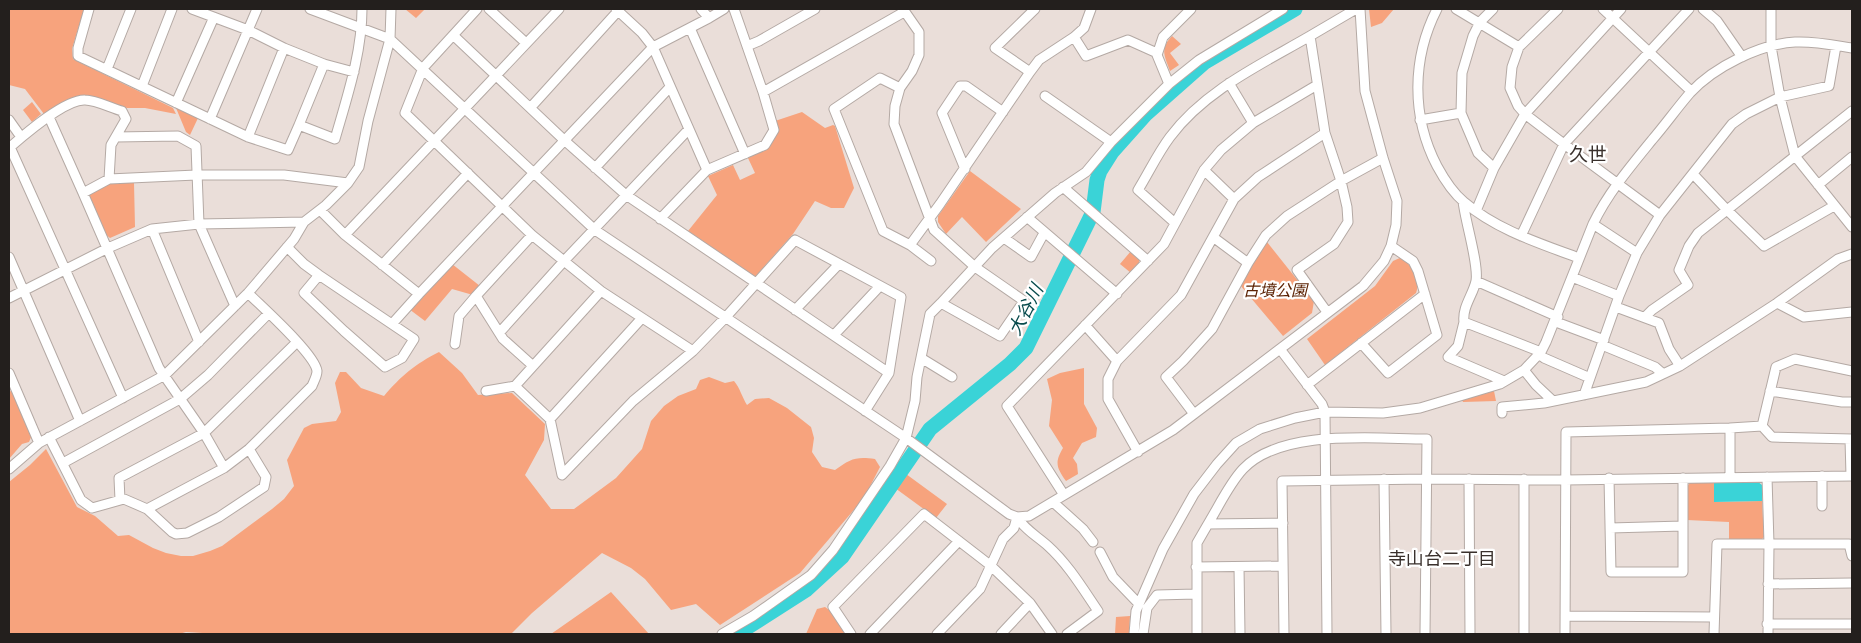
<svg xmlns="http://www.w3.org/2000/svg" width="1861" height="643" font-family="Georgia,'Noto Sans JP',serif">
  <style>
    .green { fill: #f7a37d }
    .water { fill: #3ad3d7 }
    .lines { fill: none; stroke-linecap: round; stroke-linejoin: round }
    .river { stroke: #3ad3d7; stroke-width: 15 }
    .minor-casing { stroke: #b4a9a4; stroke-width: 11 }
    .minor { stroke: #fff; stroke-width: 9 }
    .labels { text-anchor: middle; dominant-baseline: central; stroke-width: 4.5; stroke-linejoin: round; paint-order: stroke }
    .park-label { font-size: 16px; font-style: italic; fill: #5c2305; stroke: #fff }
    .water-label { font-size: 18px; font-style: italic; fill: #084b4d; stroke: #fff }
    .neighbourhood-label { font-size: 18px; fill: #3a312d; stroke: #fff }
    .quarter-label { font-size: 19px; fill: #3a312d; stroke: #fff }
  </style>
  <rect width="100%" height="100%" fill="#eaded9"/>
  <path class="green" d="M9,9H84L72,49L73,59L173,108L176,114L145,108H127L84,95L72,99L44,114L25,89L9,85Z
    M405,9H425L416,18Z
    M1369,9H1394L1382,23L1371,27Z
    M1172,36L1181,44L1170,53L1179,65L1170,71C1164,55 1160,49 1172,36Z
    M32,102L41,114L32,122L23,110Z
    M176,108L198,118L190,135L186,132Z
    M802,112L825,128L833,125L835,126L854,188L844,208H831L815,201L793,234L755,277L688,231L717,195L708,176L733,165L740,180L755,173L748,158L767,147L778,132L775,121Z
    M970,171L1021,209L986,242L962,217L946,234L938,222V216Z
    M111,183H134L135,227L110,238L105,234L89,199L90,193Z
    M1267,242L1314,301L1312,313L1283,336L1240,285L1254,261Z
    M1131,251L1139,258V264L1131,273L1120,264Z
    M1402,257C1411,265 1421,281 1416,293L1325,365L1307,339L1375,286L1393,261Z
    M452,264L480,286L473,295L452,289L425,321L409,309Z
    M439,352L462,373L478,395L512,393L545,424L544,440L525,475L551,509H574L616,478L642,449L651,421L664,406L678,396L696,389L700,380L709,377L725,383L734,381C740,388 742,397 747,405L755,399L769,398L787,408L811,427L814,438L812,452L822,467L835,470C850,459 856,456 875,459L880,467L864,498L800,573L720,625L696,604L671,610L645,579L631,568L602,553L532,613L511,634H219L186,632L179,634H9V482L30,465L46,449L77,507L95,516L118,536L129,535L153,548L166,553L181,556H193L210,551L222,546L272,509L284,499L294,486L287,460L304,428L312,424L336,421L341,412L335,383L340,372H346L361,388L384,396C401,376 415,364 439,352Z
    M1084,368V404L1097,428L1096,437L1082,443L1073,458L1077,464L1078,474L1066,481C1057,468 1054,463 1063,448L1049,426L1052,400L1047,379L1060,373Z
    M13,390L32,435L29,442L22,444L9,459V392Z
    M1494,391L1496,401L1463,402L1462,400Z
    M906,474L947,504L936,518L895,488Z
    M1691,481L1714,482V502L1762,501L1764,537L1761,540H1729V522L1687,520V487Z
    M611,592L649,634H551Z
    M825,607L832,612L845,634H806L817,609Z
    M1130,616L1129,634H1115L1116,617Z"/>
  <path class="water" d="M1757,481L1762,485V501L1714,502V482Z"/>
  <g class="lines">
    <path class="river" d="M737,634L806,590L842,557L930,429L1010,364L1026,348L1093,212L1097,180L1100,171L1112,152L1145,115L1205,62L1295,9"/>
    <defs>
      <path id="minor" d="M89,9L78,48V56L248,137L288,150L299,125L335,139C347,97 362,53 362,9
        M192,9L248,30L284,48L324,64L354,72
        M310,9L390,39L595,230L906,438L1009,514L1017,517L1029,516L1173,430L1363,286L1384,261L1391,246L1396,225L1397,201L1383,158L1365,91L1360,9
        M477,9L423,68L405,113L532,235L564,261L601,291L693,351
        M489,9L526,43
        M616,9L642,33L653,47L707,170
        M701,9L709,18
        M903,9L919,32V55L912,71L900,88L895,106L894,124L934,230L975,267L1024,301L1000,336L941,303
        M1437,9C1412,58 1411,116 1437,166C1444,179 1452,192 1464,202C1497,230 1539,243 1579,258
        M1456,9L1519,47
        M1493,9L1480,22L1473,36L1462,73L1461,113L1478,153L1494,168
        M1558,9L1519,47L1512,67L1510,88L1518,106L1525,114L1564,144L1660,215
        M1603,9L1691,91
        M1703,9L1717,21L1742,57
        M1771,9V46L1780,97L1795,156L1852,227
        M690,28L745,154
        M453,35L564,140L626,195L889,373
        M1074,37L1086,56L1128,40L1157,53
        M747,46L759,41L815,9
        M107,69L131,9
        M1030,72L995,48L1035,9
        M1229,83L1253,123
        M1169,84L1157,55L1163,37L1191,9
        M142,86L172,9
        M900,88L880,78L834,109L883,231L910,245L940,204L1030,72L1039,60L1074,37L1084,28L1091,9
        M763,92L904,12
        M1045,96L1111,142
        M176,103L214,17
        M531,107L618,11
        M49,117L83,193
        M210,119L257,9
        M9,120L21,137
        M1420,120L1461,113
        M299,125L324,64
        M116,137L178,136L196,146L199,224L235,306
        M248,137L284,48
        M10,147L123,398
        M9,148C24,135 65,99 85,100C96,100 111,108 122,111L126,119L111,145L109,179L83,193L159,368L204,433L224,468
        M595,168L670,87
        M965,169L942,113L960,86H966L1003,112
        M1204,170L1234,199
        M1693,174L1727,210L1764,246L1834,206
        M109,179L196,175H284L348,183
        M1818,185L1852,157
        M1063,187L1148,261
        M1463,201C1465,221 1479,264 1476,281C1473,295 1462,307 1464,322L1541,352
        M320,210L345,235L419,294L653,47L709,18L724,9
        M1476,211L1494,168L1525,114L1621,9
        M1027,217L1117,294
        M660,219L707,170L765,145L774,130L763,92L734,9
        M1175,223L1138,190C1149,172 1158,153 1170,137C1205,90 1262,64 1310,36
        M1593,224L1637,253
        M152,229L199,342
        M345,235L559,9
        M532,235L476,296L503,339L532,365
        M1521,236L1564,144L1689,9
        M1213,237L1248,263
        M1004,238L1031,257L1044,233
        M910,245L931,261
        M287,247L304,264L319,275L414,339L402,358L385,367L344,331L304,293L319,275
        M9,257L80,421
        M382,265L468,173
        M1572,277L1619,296
        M1476,281L1558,317
        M601,291L515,386L550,419L562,475L633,401L693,351L725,318L795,240L901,297L889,373L865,411
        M9,298L108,248L152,229L199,224L304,222
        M1777,303L1804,317L1852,312
        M1616,307L1659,323L1669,349L1680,366
        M795,310L839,264
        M1327,312L1297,270L1334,244L1348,222L1347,207L1341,181L1325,133L1310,36L1356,9
        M1645,317L1652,310L1688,285L1679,270L1689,246L1698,233L1852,111
        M1464,322L1458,346L1448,357L1504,381
        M1556,322L1604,340
        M392,324L419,294
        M1085,325L1117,361
        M500,332L564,261L689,129
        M834,335L880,286
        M1361,343L1388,373L1437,335L1418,271L1413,261L1391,246
        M455,344L459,316L476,296
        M1602,345L1655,367L1663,374
        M1280,349L1322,404L1325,412L1327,634
        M1539,354L1544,358L1590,378
        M921,358L952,377
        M1524,370L1536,385L1553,401
        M9,373L39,443
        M1307,385L1425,294
        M486,391L515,386
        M1770,391L1842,402H1852
        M1584,395L1619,296L1637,253L1660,215L1732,124L1746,114L1780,97L1829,86L1836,46
        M1502,413V407L1544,403L1646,382L1680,366L1777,303L1838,259L1852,254
        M1194,414L1166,377L1183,361L1212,329L1248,263L1266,235L1287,216L1341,181L1383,158
        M550,419L642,318
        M1762,426L1772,437L1852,439
        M1730,428L1762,426L1776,367L1795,359L1852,371
        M49,437L81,500L92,508L124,499L147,509L172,532L176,534L187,533L219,517L264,487L266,477L249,449
        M1850,439L1851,476
        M1138,452L1108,399V379L1117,361L1181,295L1234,199L1258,177L1325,133
        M63,463L180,399L208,375L268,314
        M9,469L39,443L165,375L248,293L294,239L304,222L326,205L348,183L359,167L368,121L390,39L391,9
        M1822,476V506
        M1767,477L1769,544L1768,634
        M1609,478L1611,572H1683V478
        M1384,479L1386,634
        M1469,479L1470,634
        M1524,479V634
        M1064,495L1007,406L1164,244L1204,170L1221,150L1253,123L1317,85
        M120,500L119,478L204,433L297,342
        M1053,502L1083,529L1093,542
        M147,509L224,468L249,449L312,386C314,381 317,376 317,371C315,354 262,307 248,293
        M1017,517C1025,530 1037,536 1048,546C1068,564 1083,589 1098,611L1067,634
        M1208,524C1219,506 1229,484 1243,469C1282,428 1375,439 1427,439L1425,634
        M1610,528L1683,526
        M1100,552L1113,577L1138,603
        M1196,567L1282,566
        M1239,567L1240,634
        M1768,584L1852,583
        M1566,616L1714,617
        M1767,624H1852
        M722,634L753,616L811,575L833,550L890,466L906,438L915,401L917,377L930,314L941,303L992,248L1055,193L1086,172L1111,142L1169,84L1199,60L1283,9
        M851,634L833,607L924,514L990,565L1030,603L1052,634
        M870,634L959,541
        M937,634L980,589L1003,539L1014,528L1017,517
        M1001,634L1030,603
        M1134,634L1136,611L1163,549L1194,494L1217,464L1236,443L1260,429L1295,418L1325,412L1383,413L1420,408L1500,384L1524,370L1541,352L1546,342L1593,224C1608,193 1630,167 1652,140C1665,125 1677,108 1690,93C1714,67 1760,44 1795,42C1815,41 1833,45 1852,48
        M1143,634L1147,608L1157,595L1196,594
        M1197,634V543L1208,524L1283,523
        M1284,634L1282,481L1427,479L1565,480L1852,476
        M1565,634L1566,432L1730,428V477
        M1714,634L1717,544H1849L1852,556"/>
    </defs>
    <use href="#minor" class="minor-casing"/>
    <use href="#minor" class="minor"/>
  </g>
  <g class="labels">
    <g class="park-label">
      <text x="1275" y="289">古墳公園</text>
    </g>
    <g class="water-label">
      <text transform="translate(1024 309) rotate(-63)">大谷川</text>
    </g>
    <g class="neighbourhood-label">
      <text x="1442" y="557">寺山台二丁目</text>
    </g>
    <g class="quarter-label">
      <text x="1588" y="152">久世</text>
    </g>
  </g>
  <rect width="1861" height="643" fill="none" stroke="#231f1d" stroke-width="20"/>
</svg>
